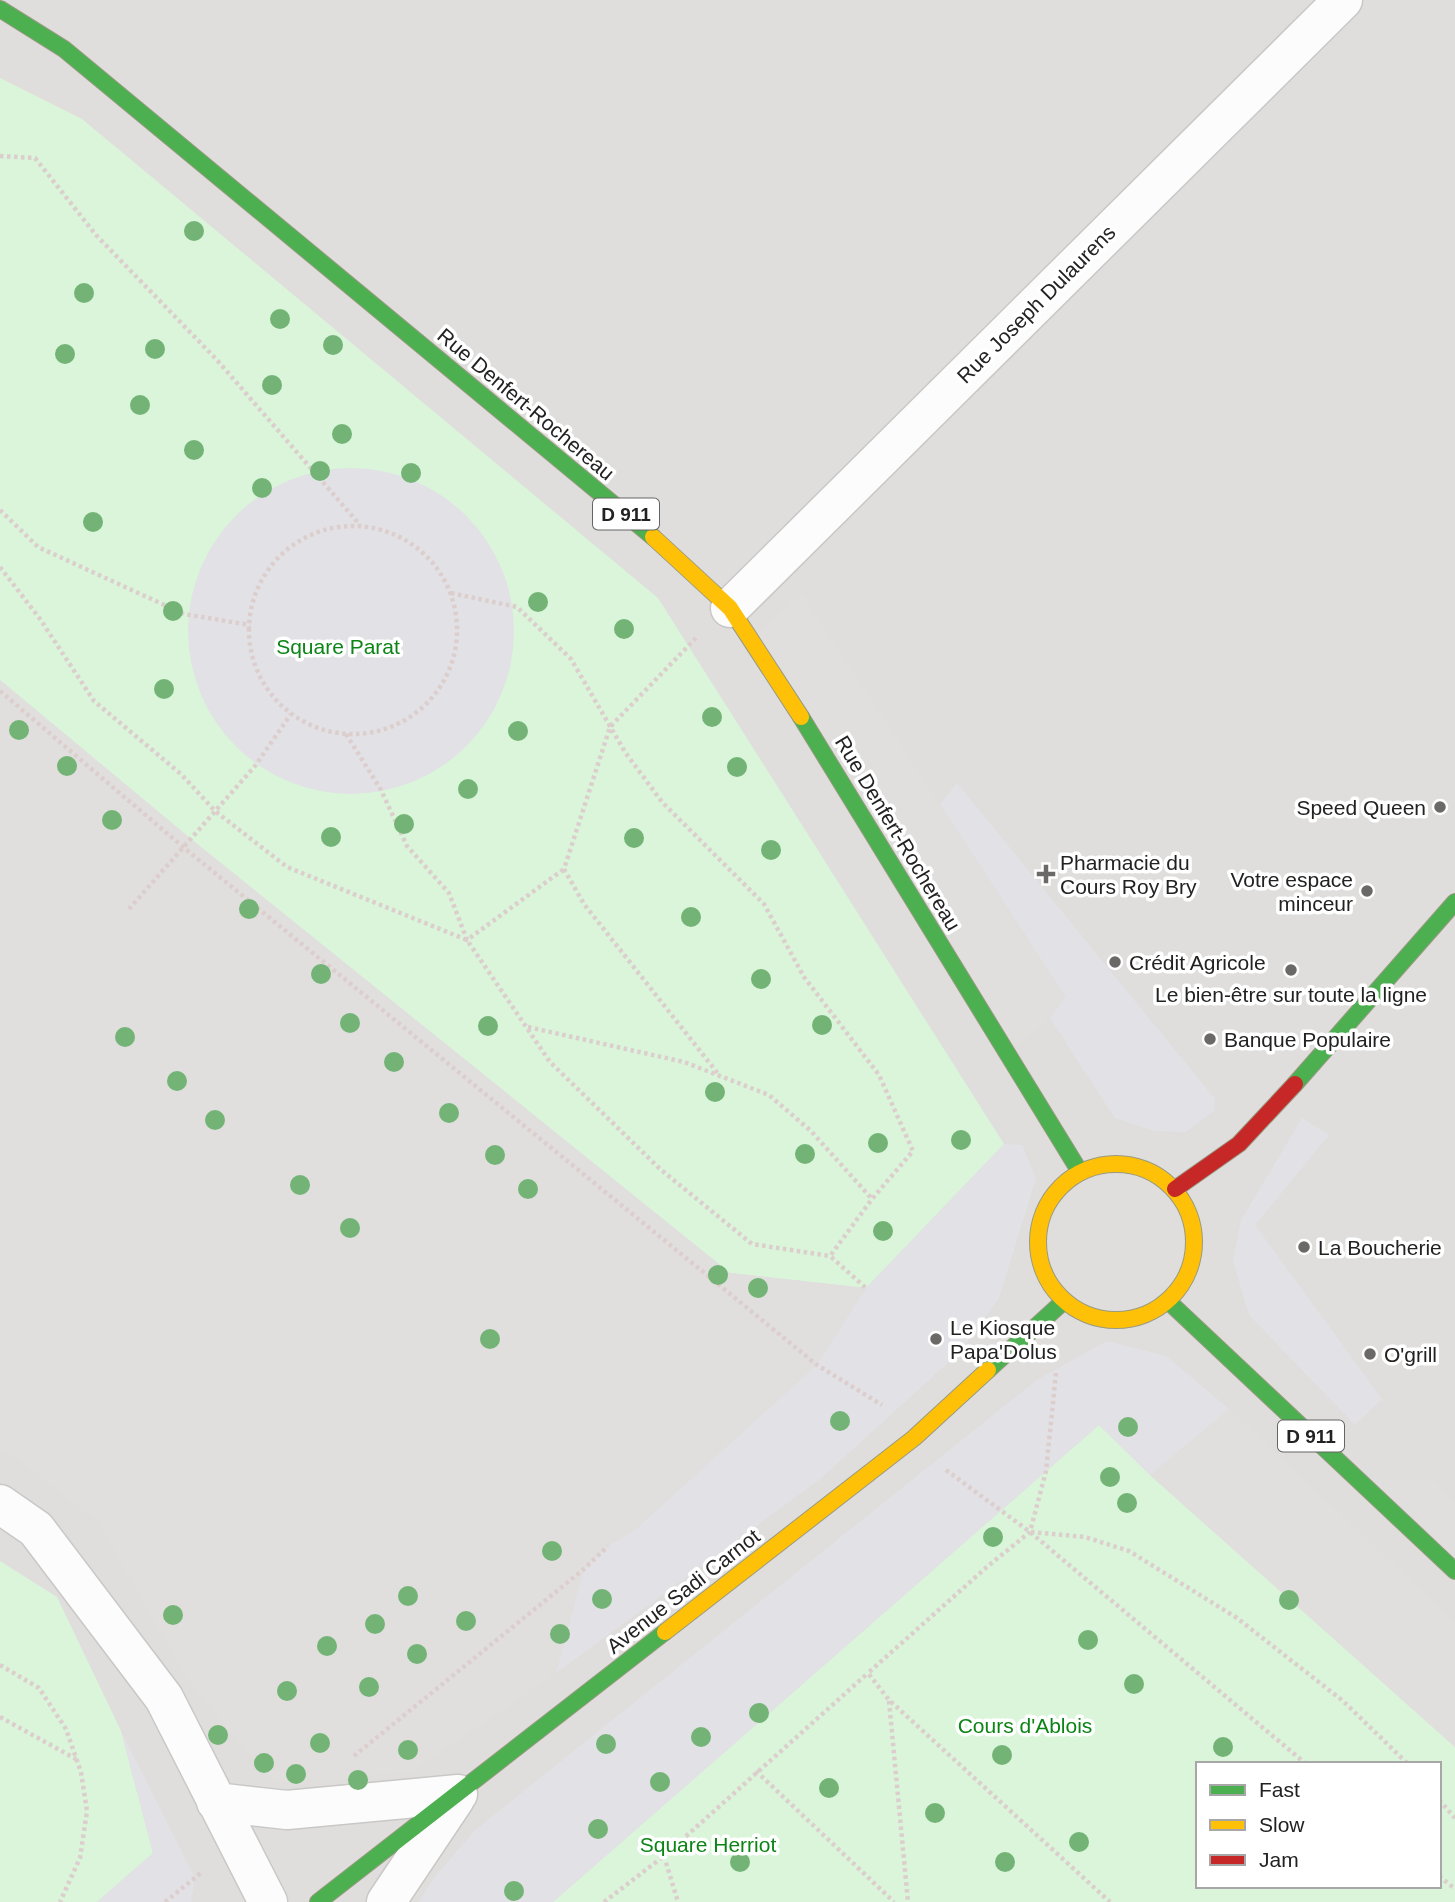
<svg xmlns="http://www.w3.org/2000/svg" width="1455" height="1902" font-family="Arial,sans-serif">
  <style>
    .residential { fill: #dfdedc; fill-rule: evenodd }
    .park { fill: #daf5da; fill-rule: evenodd }
    .parking { fill: #e0dfde }
    .plaza { fill: #e2e1e5 }
    .lines { fill: none; stroke-linecap: round; stroke-linejoin: round }
    .street-casing { stroke: #c9c8c7; stroke-width: 41 }
    .fast-casing { stroke: #999a82; stroke-width: 18 }
    .slow-casing { stroke: #999a82; stroke-width: 18 }
    .jam-casing { stroke: #999a82; stroke-width: 18 }
    .path { stroke: #dccecd; stroke-width: 4.5; stroke-dasharray: 3.5 3.5; stroke-linecap: butt }
    .street { stroke: #fdfcfc; stroke-width: 38 }
    .fast { stroke: #4caf50; stroke-width: 16 }
    .slow { stroke: #ffc107; stroke-width: 16 }
    .jam { stroke: #c62828; stroke-width: 16 }
    .tree { fill: #73b476 }
    .poi-dot { fill: #6a6968; stroke: #fff; stroke-width: 2.5 }
    .labels { text-anchor: middle; dominant-baseline: central; stroke-width: 7; stroke-linejoin: round; paint-order: stroke }
    .shield { fill: #fff; stroke: #646464; stroke-width: 2 }
    .shield-label { font-size: 19px; font-weight: bold; fill: #222 }
    .street-label { font-size: 21px; fill: #222; stroke: #fff }
    .park-label { font-size: 21px; fill: #0c8416; stroke: #fff }
    .poi-label { font-size: 21px; fill: #222; stroke: #fff; text-anchor: start }
  </style>
  <rect width="100%" height="100%" fill="#f0eeeb"/>
  <path class="residential" d="M0,0H1455V1902H0ZM1198,1764H1439V1886H1198Z"/>
  <path class="park" d="M0,78L82,119L658,598L1004,1144L866,1288L730,1273L191,839L0,680Z
    M1099,1425L1150,1475L1455,1747V1902H553ZM1198,1764H1439V1886H1198Z
    M0,1561L57,1597L121,1731L153,1853L97,1902H0Z"/>
  <path class="parking" d="M802,594L1066,997L1050,1018L1008,1054L751,640Z
    M0,680L191,839L730,1273L866,1288L817,1365L635,1530L608,1546L584,1569L556,1673L411,1772L274,1783L188,1680L98,1522L15,1457L0,1450Z
    M1229,1409L1455,1622V1747L1150,1475Z
    M1357,1479L1434,1480L1455,1502V1571Z"/>
  <path class="plaza" d="M188 631a163 163 0 1 1 326 0a163 163 0 1 1-326 0Z
    M957,783L1215,1099L1214,1111L1186,1132L1154,1131L1115,1118L1094,1086L1050,1018L1066,997L940,804Z
    M1302,1118L1329,1135L1255,1225L1382,1399L1355,1425L1249,1315L1233,1261L1241,1220Z
    M1004,1144L1022,1145L1036,1178L999,1298L961,1351L819,1480L556,1673L584,1569L608,1546L635,1530L817,1365L866,1288Z
    M1107,1341L1166,1356L1229,1409L1150,1475L1099,1425L553,1902H419L433,1879L474,1831L1038,1379Z
    M121,1731L195,1878L191,1902H97L153,1853Z"/>
  <g class="lines">
    <defs>
      <path id="street" d="M730,608L1343,0
        M0,1504L36,1529L164,1698L268,1902
        M216,1802L287,1810L458,1794
        M386,1902L455,1799"/>
      <path id="fast" d="M0,9L64,49L653,537
        M801,717L1080,1172
        M1295,1084L1455,902
        M1168,1301L1455,1571
        M988,1370L1064,1301
        M318,1902L665,1632"/>
      <path id="slow" d="M653,537L730,608L801,717
        M1038 1242a78 78 0 1 1 156 0a78 78 0 1 1-156 0Z
        M665,1632L914,1438L988,1370"/>
      <path id="jam" d="M1175,1189L1239,1144L1295,1084"/>
    </defs>
    <use href="#street" class="street-casing"/>
    <use href="#fast" class="fast-casing"/>
    <use href="#slow" class="slow-casing"/>
    <use href="#jam" class="jam-casing"/>
    <path class="path" d="M0,156L35,158L96,235L217,360L360,525
      M0,510L38,547L184,614L250,625
      M249 630a104 104 0 1 1 208 0a104 104 0 1 1-208 0Z
      M0,567L40,619L94,701L182,775L215,811L287,867L467,940L550,1062L660,1169L752,1244L830,1256
      M451,593L517,607L571,659L625,752L662,802L764,904L804,977L879,1075L913,1151L872,1199L830,1256L866,1288
      M696,638L610,727L564,869L584,904L719,1075
      M0,691L183,847L817,1365L882,1405
      M346,734L381,790L407,846L449,893L467,940L564,869
      M129,909L255,766L291,714
      M528,1027L684,1062L769,1095L811,1131L872,1199
      M1056,1373L1046,1471L1030,1532L988,1566L868,1673L889,1700L1110,1902
      M946,1470L1030,1532L1306,1764
      M1031,1532L1085,1537L1129,1551L1237,1618L1343,1701L1408,1764
      M0,1665L39,1688L66,1729L81,1772L87,1811L80,1858L60,1902
      M889,1701L908,1902
      M0,1717L76,1759
      M354,1756L584,1569L608,1546
      M756,1771L894,1902
      M1439,1800L1455,1818
      M664,1856L678,1902
      M1439,1876L1455,1889
      M165,1902L202,1872
      M604,1902L664,1856L868,1673"/>
    <use href="#street" class="street"/>
    <use href="#fast" class="fast"/>
    <use href="#slow" class="slow"/>
    <use href="#jam" class="jam"/>
  </g>
  <g class="tree">
    <circle cx="194" cy="231" r="10"/>
    <circle cx="84" cy="293" r="10"/>
    <circle cx="280" cy="319" r="10"/>
    <circle cx="333" cy="345" r="10"/>
    <circle cx="155" cy="349" r="10"/>
    <circle cx="65" cy="354" r="10"/>
    <circle cx="272" cy="385" r="10"/>
    <circle cx="140" cy="405" r="10"/>
    <circle cx="342" cy="434" r="10"/>
    <circle cx="194" cy="450" r="10"/>
    <circle cx="320" cy="471" r="10"/>
    <circle cx="411" cy="473" r="10"/>
    <circle cx="262" cy="488" r="10"/>
    <circle cx="93" cy="522" r="10"/>
    <circle cx="538" cy="602" r="10"/>
    <circle cx="173" cy="611" r="10"/>
    <circle cx="624" cy="629" r="10"/>
    <circle cx="164" cy="689" r="10"/>
    <circle cx="712" cy="717" r="10"/>
    <circle cx="19" cy="730" r="10"/>
    <circle cx="518" cy="731" r="10"/>
    <circle cx="67" cy="766" r="10"/>
    <circle cx="737" cy="767" r="10"/>
    <circle cx="468" cy="789" r="10"/>
    <circle cx="112" cy="820" r="10"/>
    <circle cx="404" cy="824" r="10"/>
    <circle cx="331" cy="837" r="10"/>
    <circle cx="634" cy="838" r="10"/>
    <circle cx="771" cy="850" r="10"/>
    <circle cx="249" cy="909" r="10"/>
    <circle cx="691" cy="917" r="10"/>
    <circle cx="321" cy="974" r="10"/>
    <circle cx="761" cy="979" r="10"/>
    <circle cx="350" cy="1023" r="10"/>
    <circle cx="822" cy="1025" r="10"/>
    <circle cx="488" cy="1026" r="10"/>
    <circle cx="125" cy="1037" r="10"/>
    <circle cx="394" cy="1062" r="10"/>
    <circle cx="177" cy="1081" r="10"/>
    <circle cx="715" cy="1092" r="10"/>
    <circle cx="449" cy="1113" r="10"/>
    <circle cx="215" cy="1120" r="10"/>
    <circle cx="961" cy="1140" r="10"/>
    <circle cx="878" cy="1143" r="10"/>
    <circle cx="805" cy="1154" r="10"/>
    <circle cx="495" cy="1155" r="10"/>
    <circle cx="300" cy="1185" r="10"/>
    <circle cx="528" cy="1189" r="10"/>
    <circle cx="350" cy="1228" r="10"/>
    <circle cx="883" cy="1231" r="10"/>
    <circle cx="718" cy="1275" r="10"/>
    <circle cx="758" cy="1288" r="10"/>
    <circle cx="490" cy="1339" r="10"/>
    <circle cx="840" cy="1421" r="10"/>
    <circle cx="1128" cy="1427" r="10"/>
    <circle cx="1110" cy="1477" r="10"/>
    <circle cx="1127" cy="1503" r="10"/>
    <circle cx="993" cy="1537" r="10"/>
    <circle cx="552" cy="1551" r="10"/>
    <circle cx="408" cy="1596" r="10"/>
    <circle cx="602" cy="1599" r="10"/>
    <circle cx="1289" cy="1600" r="10"/>
    <circle cx="173" cy="1615" r="10"/>
    <circle cx="466" cy="1621" r="10"/>
    <circle cx="375" cy="1624" r="10"/>
    <circle cx="560" cy="1634" r="10"/>
    <circle cx="1088" cy="1640" r="10"/>
    <circle cx="327" cy="1646" r="10"/>
    <circle cx="417" cy="1654" r="10"/>
    <circle cx="1134" cy="1684" r="10"/>
    <circle cx="369" cy="1687" r="10"/>
    <circle cx="287" cy="1691" r="10"/>
    <circle cx="759" cy="1713" r="10"/>
    <circle cx="218" cy="1735" r="10"/>
    <circle cx="701" cy="1737" r="10"/>
    <circle cx="320" cy="1743" r="10"/>
    <circle cx="606" cy="1744" r="10"/>
    <circle cx="1223" cy="1747" r="10"/>
    <circle cx="408" cy="1750" r="10"/>
    <circle cx="1002" cy="1755" r="10"/>
    <circle cx="264" cy="1763" r="10"/>
    <circle cx="296" cy="1774" r="10"/>
    <circle cx="358" cy="1780" r="10"/>
    <circle cx="660" cy="1782" r="10"/>
    <circle cx="829" cy="1788" r="10"/>
    <circle cx="935" cy="1813" r="10"/>
    <circle cx="598" cy="1829" r="10"/>
    <circle cx="1079" cy="1842" r="10"/>
    <circle cx="740" cy="1862" r="10"/>
    <circle cx="1005" cy="1862" r="10"/>
    <circle cx="514" cy="1891" r="10"/>
  </g>
  <g class="poi-dot">
    <circle cx="1440" cy="807" r="7"/>
    <path d="M1042.5 863.5h7v7h7v7h-7v7h-7v-7h-7v-7h7z"/>
    <circle cx="1367" cy="891" r="7"/>
    <circle cx="1115" cy="962" r="7"/>
    <circle cx="1291" cy="970" r="7"/>
    <circle cx="1210" cy="1039" r="7"/>
    <circle cx="1304" cy="1247" r="7"/>
    <circle cx="936" cy="1339" r="7"/>
    <circle cx="1370" cy="1354" r="7"/>
  </g>
  <g class="labels">
    <g class="shield">
      <rect x="593" y="498.5" width="66" height="31" rx="5"/>
      <rect x="1278" y="1420.5" width="66" height="31" rx="5"/>
    </g>
    <g class="shield-label">
      <text x="626" y="514">D 911</text>
      <text x="1311" y="1436">D 911</text>
    </g>
    <g class="street-label">
      <text transform="translate(1036 304) rotate(-45)">Rue Joseph Dulaurens</text>
      <text transform="translate(526 404) rotate(40)">Rue Denfert-Rochereau</text>
      <text transform="translate(898 833) rotate(59)">Rue Denfert-Rochereau</text>
      <text transform="translate(683 1591) rotate(-38)">Avenue Sadi Carnot</text>
    </g>
    <g class="park-label">
      <text x="338" y="646">Square Parat</text>
      <text x="1025" y="1725">Cours d'Ablois</text>
      <text x="708" y="1844">Square Herriot</text>
    </g>
    <g class="poi-label">
      <text x="1426" y="807" text-anchor="end">Speed Queen</text>
      <text x="1060" y="862">Pharmacie du<tspan x="1060" dy="24">Cours Roy Bry</tspan></text>
      <text x="1353" y="879" text-anchor="end">Votre espace<tspan x="1353" dy="24">minceur</tspan></text>
      <text x="1129" y="962">Crédit Agricole</text>
      <text x="1291" y="994" text-anchor="middle">Le bien-être sur toute la ligne</text>
      <text x="1224" y="1039">Banque Populaire</text>
      <text x="1318" y="1247">La Boucherie</text>
      <text x="950" y="1327">Le Kiosque<tspan x="950" dy="24">Papa'Dolus</tspan></text>
      <text x="1384" y="1354">O'grill</text>
    </g>
  </g>
  <rect x="1196" y="1762" width="245" height="126" fill="#ffffff" stroke="#a7a7a7" stroke-width="2"/>
  <rect x="1210" y="1785" width="35" height="10" fill="#4caf50" stroke="#a7a7a7" stroke-width="2"/>
  <text x="1259" y="1797" font-size="21" fill="#222222">Fast</text>
  <rect x="1210" y="1820" width="35" height="10" fill="#ffc107" stroke="#a7a7a7" stroke-width="2"/>
  <text x="1259" y="1832" font-size="21" fill="#222222">Slow</text>
  <rect x="1210" y="1855" width="35" height="10" fill="#c62828" stroke="#a7a7a7" stroke-width="2"/>
  <text x="1259" y="1867" font-size="21" fill="#222222">Jam</text>
</svg>
